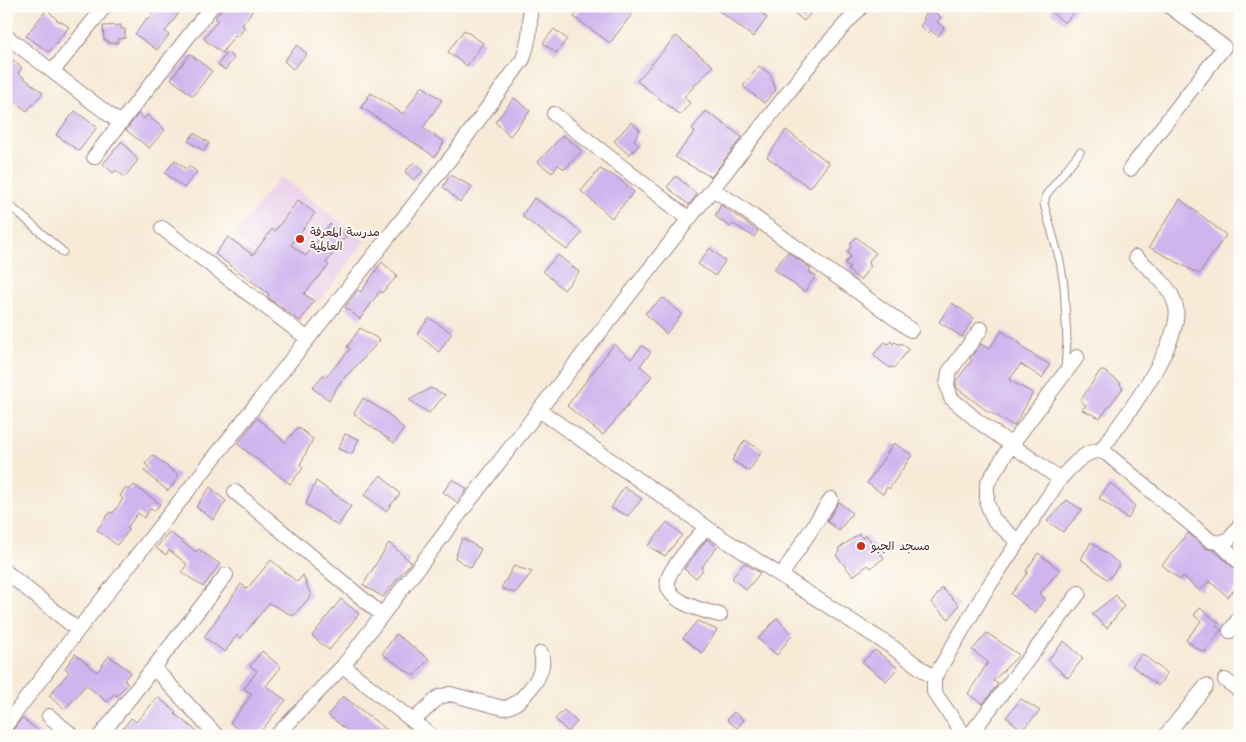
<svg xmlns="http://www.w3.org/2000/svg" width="1246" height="742" font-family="Kalam,'Playpen Sans Arabic',sans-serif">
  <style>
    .built { fill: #ebd1eb }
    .building { fill: #cfb4ee }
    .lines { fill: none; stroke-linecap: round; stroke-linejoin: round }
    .lane-casing { stroke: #a08481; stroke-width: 9 }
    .street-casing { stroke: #a08481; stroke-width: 16 }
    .lane { stroke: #fff; stroke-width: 7 }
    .street { stroke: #fff; stroke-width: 14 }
    .poi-dot { fill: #c8321e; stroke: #fdfcf7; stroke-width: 2 }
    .labels { text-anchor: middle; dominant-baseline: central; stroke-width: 4; stroke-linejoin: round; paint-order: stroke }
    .poi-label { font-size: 12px; fill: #4a1f2b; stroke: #fdfcf7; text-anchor: start }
  </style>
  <rect width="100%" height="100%" fill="#fdfcf7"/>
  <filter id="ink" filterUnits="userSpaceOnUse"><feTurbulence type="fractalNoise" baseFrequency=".02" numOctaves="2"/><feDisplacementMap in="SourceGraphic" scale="10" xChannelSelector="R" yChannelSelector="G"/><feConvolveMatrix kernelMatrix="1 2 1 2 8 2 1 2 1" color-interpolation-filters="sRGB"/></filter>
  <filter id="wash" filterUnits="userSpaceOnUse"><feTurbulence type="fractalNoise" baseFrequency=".0096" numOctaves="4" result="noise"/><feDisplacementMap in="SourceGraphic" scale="20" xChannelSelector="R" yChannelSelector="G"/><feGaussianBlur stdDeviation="1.12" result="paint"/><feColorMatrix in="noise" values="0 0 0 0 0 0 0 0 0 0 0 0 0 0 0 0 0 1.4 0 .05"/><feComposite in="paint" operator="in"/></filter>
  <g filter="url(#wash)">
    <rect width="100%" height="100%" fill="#f7ead7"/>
    <path class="built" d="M281,176L365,241L319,302L234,236Z"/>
    <g id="blocks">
      <path class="building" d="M159,6H184L165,32L169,35L157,50L135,34L147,18L148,20Z
        M224,6H256L242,25L245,27L238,37L235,35L222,53L204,39L218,20L215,18Z
        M581,6H638L610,43L574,17Z
        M713,6H767L761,13L767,18L753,37Z
        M786,6H812L808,11L810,14L804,21Z
        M1055,6H1079L1065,23L1051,12Z
        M47,9L59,22L60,21L69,27L49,52L26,36Z
        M930,9L941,17L937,22L944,28L938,36L930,30L928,33L920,26L925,19L923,18Z
        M121,25V29H125V38L118,39V43H108L107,40H104L103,26Z
        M554,29L567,39L556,53L543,43Z
        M464,30L483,43L467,66L448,52Z
        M676,36L713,66L684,97L690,103L680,115L637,81Z
        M297,45L307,54L293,69L284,61Z
        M227,52L234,58L225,70L218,65Z
        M6,54L22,68L18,73L43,93L27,111L6,95Z
        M190,54L212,71L193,96L171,79Z
        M759,66L770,74L776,90L764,103L743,86Z
        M422,86L442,100L423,128L444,142L435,157L361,107L371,93L403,114Z
        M514,98L530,111L510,136L495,122Z
        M75,111L97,127L79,151L56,135Z
        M706,111L742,137L711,177L675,157L695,131L692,129Z
        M138,114L144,119L147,115L165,130L149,148L126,130Z
        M631,122L640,130L634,140L639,145L629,155L614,141Z
        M786,130L829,163L810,188L767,157Z
        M194,133L209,143L204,151L188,141Z
        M563,135L582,151L565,169L558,165L552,173L538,162Z
        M122,141L138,160L125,177L116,170L113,173L103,164Z
        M175,160L186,169L189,166L197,172L184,188L165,173Z
        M414,162L423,171L414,180L405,172Z
        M600,169L618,178L634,192L612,218L581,191Z
        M450,175L473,187L460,202L443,187Z
        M676,176L697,194L689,205L667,187Z
        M534,198L566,219L582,233L567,250L523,217V214Z
        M1180,199L1226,235L1199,274L1149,247Z
        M298,200L315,213L291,245L306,256L330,224L346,236L326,263L329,265L304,294L314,301L300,321L267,297L269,294L215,254L228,237L253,255L272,229L275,231Z
        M721,205L758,231L754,237L733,224L730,227L715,216Z
        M856,237L876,253L869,261L870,262L869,264L871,266L860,280L848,270L850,268L845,263L851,256L847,252L852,245L850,244Z
        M710,248L725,261L715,276L698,264Z
        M788,252L811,269L809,272L816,276L804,292L774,269Z
        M558,255L579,272L564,290L543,271Z
        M382,262L397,276L382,293L380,291L360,319L345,307L358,290L361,292Z
        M663,298L682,314L666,334L645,313Z
        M952,303L974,318L962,337L939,322Z
        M429,318L452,333L439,352L417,334Z
        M360,328L380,340L365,357L341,381L329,400L312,388L323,375L326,377L350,349L347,347Z
        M1002,331L1022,345L1021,347L1050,365L1042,378L1021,364L1009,380L1033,393L1014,426L986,410L957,388L956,384V381L972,360L970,358L981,344L989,349Z
        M891,341L893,344L895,342L900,345L901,343L909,349L894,368L892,367L890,368L873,355L885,342L888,344Z
        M614,344L631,359L642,346L651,352L640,366L652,376L603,435L567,406Z
        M1100,371H1104L1121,383L1120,385L1123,388L1100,418L1082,410L1086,405L1080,401Z
        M431,388L445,395L429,413L409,400Z
        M363,398L387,413L404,429L394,443L354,414Z
        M257,418L285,442L298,427L313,439L300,465L303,468L290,484L237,444Z
        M345,434L359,439L352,454L338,449Z
        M745,440L762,451L749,471L732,460Z
        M894,443L912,455L889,489L887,487L883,494L867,483Z
        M153,455L179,476L168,491L144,471L149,467L145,464Z
        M381,475L400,494L386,511L364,495Z
        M453,479L467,489L457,502L443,492Z
        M316,481L351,506L338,526L306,504Z
        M1110,483L1135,506L1128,519L1099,498Z
        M134,485L160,504L155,511L150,509L144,518L138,513L127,528L129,530L117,545L97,530L110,512L113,513L123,499L120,496L125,488L129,490Z
        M210,487L226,501L213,520L196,507Z
        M624,487L642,499L628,516L611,508Z
        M1067,500L1082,510L1063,532L1047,521Z
        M839,502L852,513L839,531L827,521Z
        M667,522L682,535L665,556L648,546Z
        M169,532L196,552L198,549L220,564L203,587L182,572L187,564L169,550L166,555L156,548Z
        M1188,533L1205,548L1213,550L1240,573V583L1228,597L1209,581L1200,591L1183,576L1180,580L1162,565Z
        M859,534L862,538L866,535L884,558L871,568L868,565L853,576L836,555L840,552L838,549Z
        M462,538L481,549L471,568L455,558Z
        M707,539L717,547L701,568L703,570L696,578L684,569Z
        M1091,542L1120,564L1108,580L1081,559Z
        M389,543L411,562L383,597L363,585Z
        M1038,553L1060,570L1039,594L1045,598L1035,613L1011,594L1028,572L1026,571Z
        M271,560L297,582L303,575L311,596L293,616L269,603L241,638L237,635L225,652L204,637L241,584L247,589Z
        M744,563L760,573L746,590L732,578Z
        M514,566L532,572L515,593L501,588Z
        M942,588L959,605L949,619L931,603Z
        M1116,595L1124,606L1107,628L1092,614Z
        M341,599L359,614L329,650L312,636Z
        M1200,608L1219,623L1216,626L1221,630L1205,652L1196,648L1186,640L1201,621L1194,615Z
        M777,618L792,635L777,655L758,639Z
        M697,621L717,630L702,653L683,638Z
        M987,633L1019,655L993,681L998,684L983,704L968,694L988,662L972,650Z
        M396,634L429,659L414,676L382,654Z
        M1064,641L1083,658L1068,678L1048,660Z
        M875,650L898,668L886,681L862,662Z
        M262,651L281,667L266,686L286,700L257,736H247L230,723L252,694L244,689L257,671L250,666Z
        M75,654L97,672L109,656L131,672L124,680L128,683L117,696L114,694L107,702L86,685L65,709L49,696L69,672L65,668Z
        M1142,654L1167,673L1158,686L1132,666Z
        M343,696L387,730L382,736H355L328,715Z
        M158,697L176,712L175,714L203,736H117L131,718L136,722Z
        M1021,699L1040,711L1022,730L1006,717Z
        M564,710L577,722L568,732L555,719Z
        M734,712L744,720L737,728L727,720Z
        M22,718L36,729L45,736H6L7,733L13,730Z"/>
    </g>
  </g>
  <g filter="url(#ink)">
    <use href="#blocks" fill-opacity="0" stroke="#a08481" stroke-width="1"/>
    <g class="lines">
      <defs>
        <path id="lane" d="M6,202L63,252
          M1065,369L1067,340L1064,285L1060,261L1044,204L1046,195L1080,152"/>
        <path id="street" d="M6,36L120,123
          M53,71L105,6
          M554,114L689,219
          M94,157L212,6
          M1130,169L1224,47L1169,6
          M712,189L736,204L911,330
          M162,228L308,339
          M981,329L949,372L947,385L951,398L979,422L1060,479
          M539,410L722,538L892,647L934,678
          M1101,450C1122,422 1183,342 1176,307C1171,286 1152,271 1136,257
          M235,492L382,615
          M706,527C697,538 673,565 669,576C659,601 704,611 720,615
          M1018,542L993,519L987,503V484L1011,445L1077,357
          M1220,543L1229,539L1240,525
          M6,572L78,630
          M781,576L831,499
          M1230,631L1240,617
          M343,666L432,736
          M154,668L217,736
          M1225,680L1240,691
          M49,716L73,736
          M413,721L439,697L450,694L503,708C519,707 540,680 542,665C543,661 542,657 541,653
          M6,725L78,630L453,155L523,59C529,40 532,25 529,6
          M100,736L226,575
          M276,736L343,666L539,410L819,53L862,6
          M965,736L934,692V678L986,590L1060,479C1071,467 1090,443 1107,454L1211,541L1220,543L1240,563
          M969,736L1079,593
          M1165,736L1206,686"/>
      </defs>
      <use href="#lane" class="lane-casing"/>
      <use href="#street" class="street-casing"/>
      <use href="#lane" class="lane"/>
      <use href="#street" class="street"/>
    </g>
  </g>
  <g class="poi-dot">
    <circle cx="300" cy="239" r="5"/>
    <circle cx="861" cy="546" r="5"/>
  </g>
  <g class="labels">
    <g class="poi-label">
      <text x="310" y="232">مدرسة المعرفة<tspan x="310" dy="14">العالمية</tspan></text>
      <text x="871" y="546">مسجد الجبو</text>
    </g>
  </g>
  <rect width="1246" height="742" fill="none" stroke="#fdfcf7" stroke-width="25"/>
</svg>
